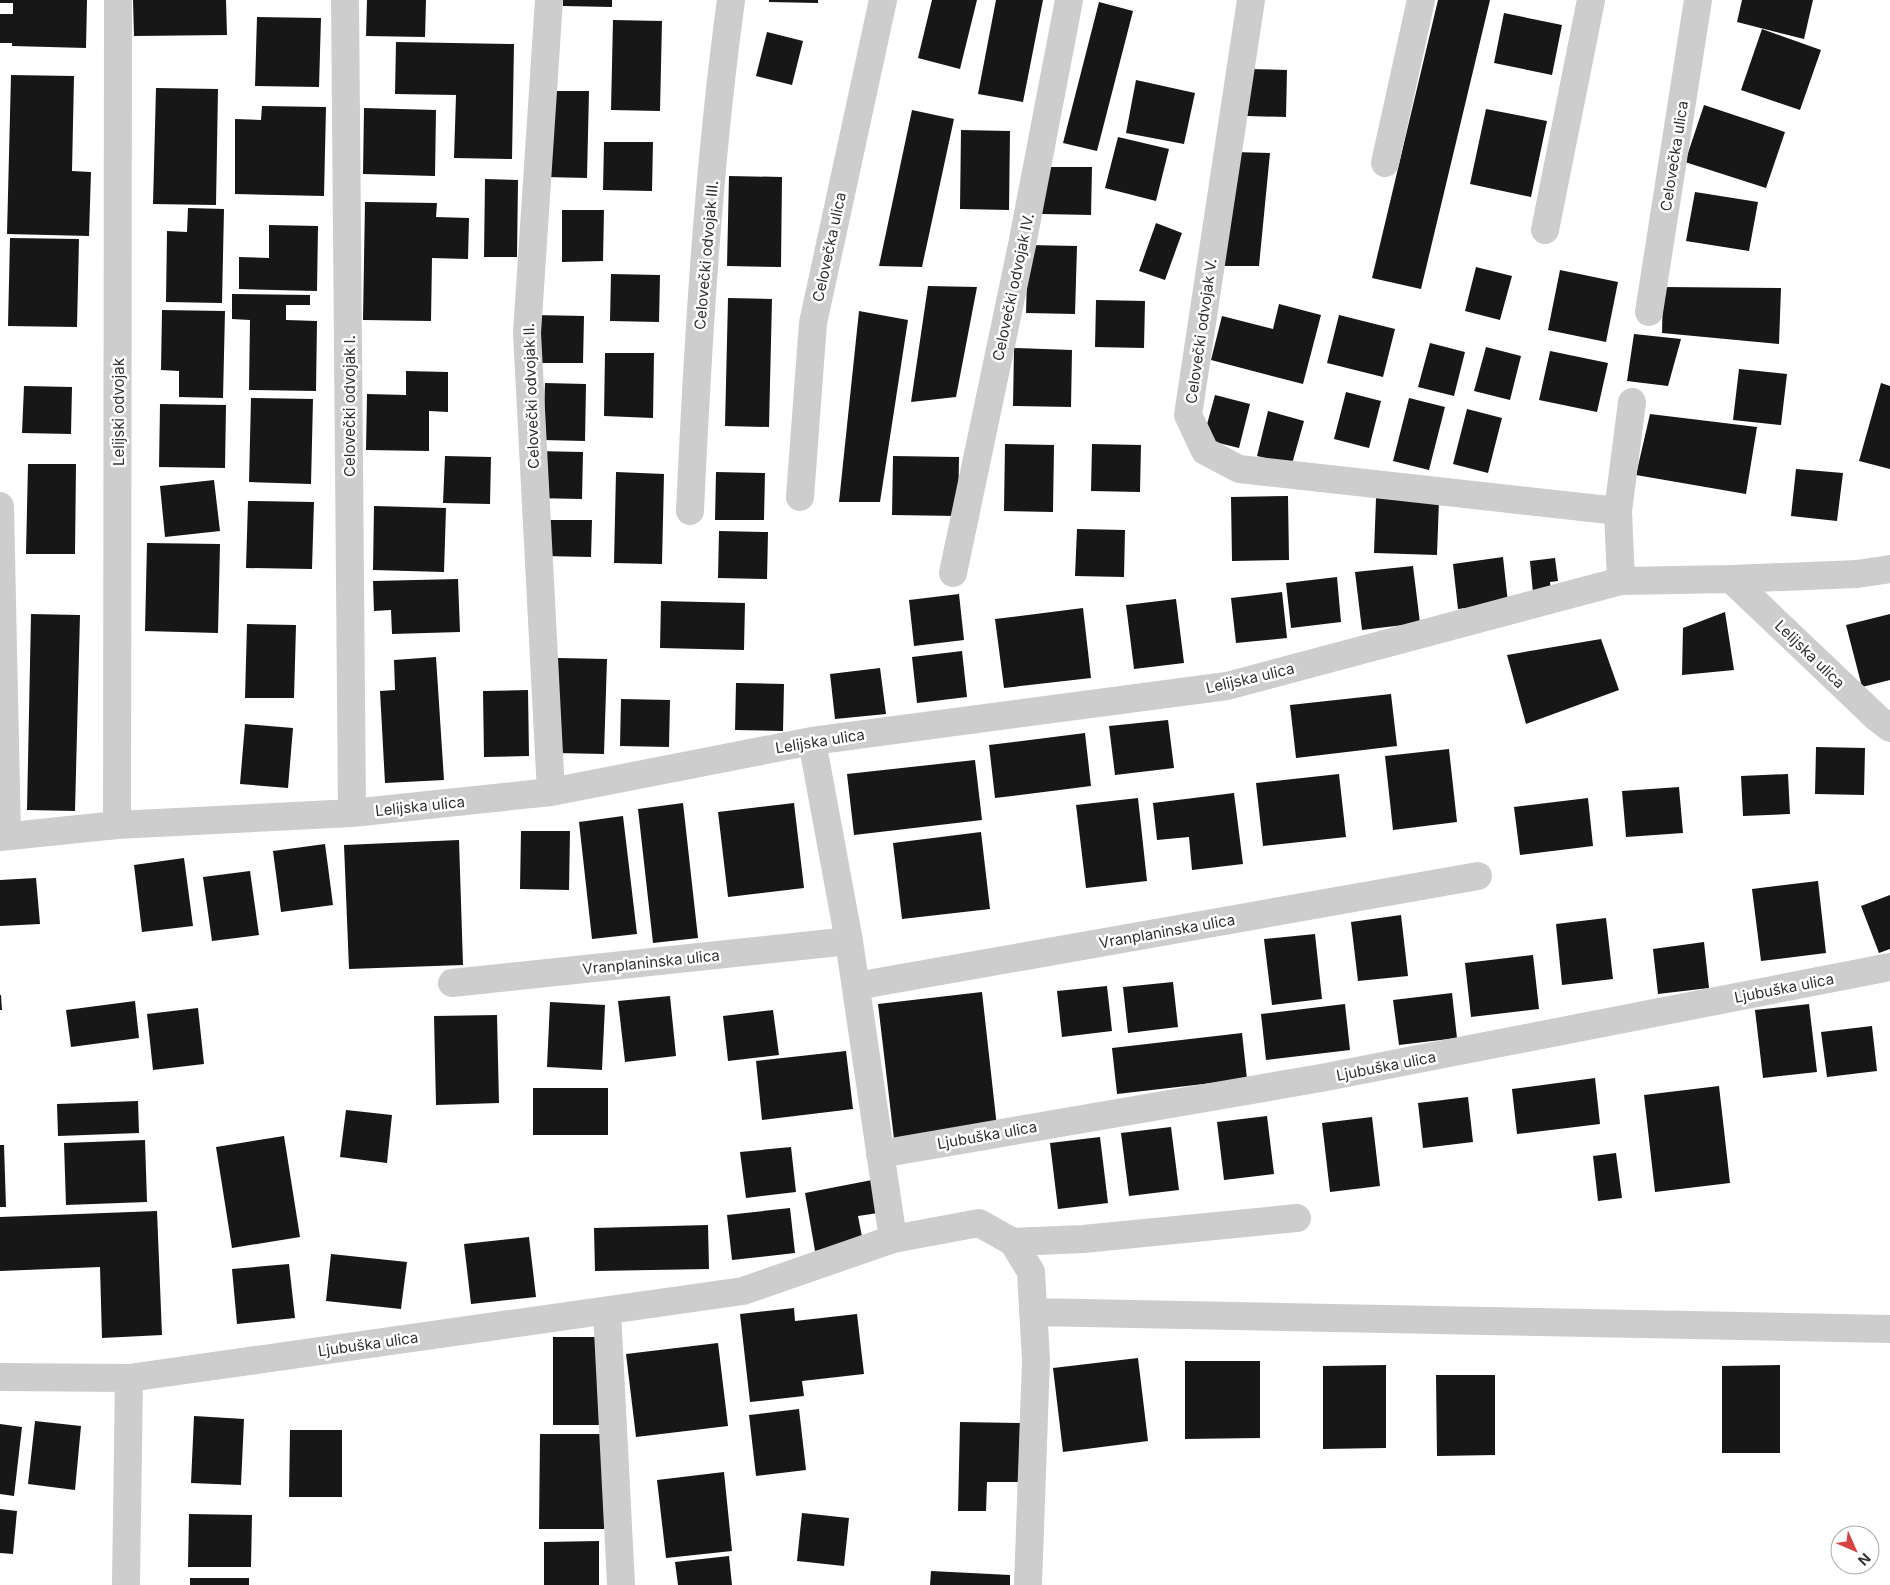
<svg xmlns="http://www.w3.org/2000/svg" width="1890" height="1585" font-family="Inter,sans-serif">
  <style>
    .building { fill: #171717 }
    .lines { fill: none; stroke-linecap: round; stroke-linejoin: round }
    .minor { stroke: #cdcdcd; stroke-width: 28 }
    .labels { text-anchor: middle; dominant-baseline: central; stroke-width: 5; stroke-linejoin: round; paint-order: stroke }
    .street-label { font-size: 15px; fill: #303030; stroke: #fff }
  </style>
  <rect width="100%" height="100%" fill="#fff"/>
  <path class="building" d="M0,0H87L86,48L12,46V43H0V14H13V3H0Z
    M133,0H226L227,35L134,36Z
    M367,0H426L425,37L366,36Z
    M563,0H612V7L563,6Z
    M769,0H818V3L769,2Z
    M932,0H977L960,69L918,58Z
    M996,0H1043L1023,102L978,94Z
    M1438,0H1490L1421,289L1372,278Z
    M1742,0H1813L1804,39L1737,22Z
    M1099,2L1133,11L1097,151L1063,143Z
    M1504,13L1562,25L1552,75L1494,63Z
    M257,17L321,18L319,87L255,86Z
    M613,20L662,21L660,111L611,110Z
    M1762,29L1821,50L1800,110L1741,90Z
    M767,32L803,41L792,85L756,76Z
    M396,42L514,44L512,159L454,158L456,95L395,94Z
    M1248,69L1287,70L1286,117L1247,116Z
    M11,75L74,76L72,171L91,172L89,236L7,234Z
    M1136,80L1195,93L1184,144L1126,133Z
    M156,88L218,89L216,205L153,204Z
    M548,91H589L587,178L545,177Z
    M1704,105L1785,132L1766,188L1685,162Z
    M262,106L326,107L324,196L235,194V119L261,120Z
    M364,108L436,110L435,176L363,174Z
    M1486,109L1547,121L1531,197L1470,184Z
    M912,110L954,119L922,267L879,266Z
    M961,130L1010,131L1009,210L960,209Z
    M1118,137L1169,149L1156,201L1105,188Z
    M604,142H653L652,191L603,190Z
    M1234,152L1270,153L1259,266H1224Z
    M1043,167H1092L1091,215L1042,214Z
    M729,176L782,177L781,267L727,266Z
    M485,179L518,180L517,257H484Z
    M1695,192L1758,202L1749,251L1686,241Z
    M365,202L437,203L436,217L469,218L468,259L432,258L431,321L363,320Z
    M188,208L224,209L222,303L166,302L167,231L187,232Z
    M562,210H604L603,261L562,262Z
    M1156,223L1182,233L1165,280L1139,271Z
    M269,225L318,226L317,291L239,289V257L269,258Z
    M10,238L79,239L77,327L8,326Z
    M1028,245L1077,246L1075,314L1026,313Z
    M1476,267L1512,276L1500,320L1465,311Z
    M1560,270L1618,282L1606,342L1548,330Z
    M611,274L660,275L659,322L610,321Z
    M928,286L977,287L956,397L911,402Z
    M1663,287L1781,288L1779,344L1662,333Z
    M232,294L310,295V305H286V320L317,321L316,391L249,390L250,320L232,319Z
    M728,298L772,299L769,427L725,426Z
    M1096,300L1145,301L1144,348L1095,347Z
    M1279,304L1321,315L1303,384L1211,360L1222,316L1273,329Z
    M162,310L225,311L223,398L179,397V371L161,370Z
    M859,311L908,320L880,502H839Z
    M535,315L584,316L583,363H534Z
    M1339,315L1395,329L1383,377L1327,363Z
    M1634,334L1681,339L1668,386L1627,381Z
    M1430,343L1465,352L1454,396L1418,387Z
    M1486,347L1521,356L1510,400L1474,391Z
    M1014,348L1072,350L1071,407L1013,406Z
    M1550,351L1608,363L1597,412L1539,400Z
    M605,353H654L653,418L604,416Z
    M1739,369L1787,374L1781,425L1733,420Z
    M406,371L448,372V412L429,411V451L366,450L367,394L406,395Z
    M545,383L586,384L585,441L543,440Z
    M1881,383L1890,386V469L1859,461Z
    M24,386L72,387L71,434L22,433Z
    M1346,392L1381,401L1369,448L1334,439Z
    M1215,395L1250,404L1239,448L1203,439Z
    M251,398L313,399L311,484L249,482Z
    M1409,398L1445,407L1429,470L1393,461Z
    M160,404L226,405L225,468L159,467Z
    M1467,409L1502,418L1488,473L1453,464Z
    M1268,411L1304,421L1292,464L1257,456Z
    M1650,414L1757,427L1746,494L1636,475Z
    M1005,444L1054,445L1053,512L1004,511Z
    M1092,444L1141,445L1140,492L1091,491Z
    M534,451L583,452L582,499L533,498Z
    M445,456L491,457L490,504L443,503Z
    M893,456L959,457L958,516L892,515Z
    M28,464H76L75,554H26Z
    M1796,469L1843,473L1837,521L1791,516Z
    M616,472L664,474L662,564L614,563Z
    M716,472L765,473L764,520H715Z
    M214,480L220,531L165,537L160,486Z
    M1288,496L1289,560L1232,561L1231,497Z
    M1376,498L1439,500L1437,555L1374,553Z
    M248,501L314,502L312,569L246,568Z
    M374,506L446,508L444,572L373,570Z
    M544,520H592L591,557L543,556Z
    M1077,529L1125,530L1124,577L1075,576Z
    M719,531L768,532L767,579L718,578Z
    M147,543L220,544L218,633L145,631Z
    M1503,557L1508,603L1458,609L1453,564Z
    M1555,558L1558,581L1550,582L1551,591L1533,593L1530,561Z
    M1413,566L1420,623L1362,630L1355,572Z
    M1337,577L1341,622L1291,628L1286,583Z
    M458,579L460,632L392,634L391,610L374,611L373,581Z
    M1282,592L1287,638L1236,643L1231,598Z
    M959,594L964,640L914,646L909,600Z
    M1176,599L1184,663L1134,669L1126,605Z
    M661,601L745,603L744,650L660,648Z
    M1083,608L1091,678L1004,688L995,619Z
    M1725,612L1734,670L1682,675L1683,628Z
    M31,614L80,615L75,811L27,810Z
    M1890,614V680L1862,687L1846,625Z
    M247,624L296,625L294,698H245Z
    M1601,639L1619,690L1526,724L1507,655Z
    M962,651L967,697L917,703L912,657Z
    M436,657L444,780L385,783L380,691L395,690L394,660Z
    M558,658L607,659L604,754L556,753Z
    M880,668L886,714L835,719L830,674Z
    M736,683L784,684L783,731L735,730Z
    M528,690L529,756L484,757L483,691Z
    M1391,694L1397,746L1296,758L1290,705Z
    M621,699L670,700L669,747L620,746Z
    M1168,720L1174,768L1115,775L1109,726Z
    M245,724L293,728L288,788L240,784Z
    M1085,733L1091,786L995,798L989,745Z
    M1816,747L1865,748L1864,795L1815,794Z
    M1449,749L1457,822L1393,830L1385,756Z
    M975,760L982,820L854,835L847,774Z
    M1339,774L1346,837L1263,846L1256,783Z
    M1788,774L1790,814L1743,816L1741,776Z
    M1679,787L1683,833L1626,837L1622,791Z
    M1234,793L1243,864L1192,870L1189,837L1157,840L1153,803Z
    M1138,798L1147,881L1086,888L1076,805Z
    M1588,798L1593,846L1520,855L1514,807Z
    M683,803L698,938L653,943L638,809Z
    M794,803L804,888L728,897L718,812Z
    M623,816L637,934L592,939L579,822Z
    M521,831H570L569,890L520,889Z
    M981,832L990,909L902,919L893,843Z
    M459,840L463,965L349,969L344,845Z
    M325,844L333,905L281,912L273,851Z
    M184,858L193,926L142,932L134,865Z
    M250,871L259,935L212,941L203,877Z
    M36,878L40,924L0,926V880Z
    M1818,881L1826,953L1761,961L1752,889Z
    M1890,895V949L1879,953L1861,906Z
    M1401,915L1408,976L1358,981L1351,922Z
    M1606,918L1613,979L1562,985L1556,924Z
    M1315,934L1322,999L1272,1005L1264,939Z
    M1704,942L1709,988L1658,994L1653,949Z
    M1533,955L1539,1009L1471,1017L1465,963Z
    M1173,982L1178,1027L1128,1033L1123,987Z
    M1107,986L1112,1031L1062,1037L1057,991Z
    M982,992L997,1127L894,1139L878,1004Z
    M1452,993L1457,1038L1399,1045L1393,1000Z
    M0,995H1L2,1010H0Z
    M670,996L676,1056L625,1062L618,1001Z
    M135,1001L139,1038L71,1047L66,1010Z
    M550,1002L605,1005L602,1070L547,1067Z
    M1345,1004L1350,1050L1266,1060L1261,1014Z
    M1809,1004L1817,1072L1763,1078L1755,1010Z
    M198,1008L204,1064L153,1070L147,1014Z
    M773,1010L779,1055L728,1061L723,1016Z
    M497,1015L499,1103L436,1105L434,1016Z
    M1872,1026L1877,1071L1827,1077L1821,1032Z
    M1242,1033L1247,1079L1117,1094L1112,1048Z
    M846,1051L853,1109L762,1120L756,1061Z
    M1595,1078L1600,1124L1517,1134L1512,1089Z
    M1719,1086L1730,1183L1655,1192L1644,1095Z
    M533,1088H608V1135H533Z
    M1468,1097L1473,1142L1423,1148L1418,1103Z
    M138,1101L139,1133L58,1136L57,1104Z
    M346,1110L392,1115L387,1163L340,1157Z
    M1267,1116L1274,1174L1224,1180L1217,1122Z
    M1372,1117L1380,1186L1330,1192L1322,1123Z
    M1171,1127L1179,1190L1129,1196L1121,1133Z
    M284,1136L300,1237L232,1248L216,1147Z
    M1100,1137L1108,1203L1058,1209L1050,1143Z
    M145,1140L147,1202L66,1205L64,1143Z
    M0,1145H4L6,1207H0Z
    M791,1147L796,1192L746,1198L740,1152Z
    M1616,1153L1622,1198L1598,1201L1593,1156Z
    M872,1180L878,1213L858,1216L863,1242L815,1251L805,1193Z
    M790,1208L795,1253L732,1260L727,1215Z
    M157,1211L162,1335L102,1338L100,1267L0,1271V1217Z
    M708,1225L709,1269L595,1271L594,1228Z
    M529,1237L536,1297L471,1304L464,1244Z
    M331,1254L407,1262L401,1309L326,1301Z
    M289,1264L295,1318L237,1324L232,1269Z
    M794,1308L795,1321L857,1314L864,1374L802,1381L804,1396L750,1402L740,1314Z
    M553,1337H605V1425H553Z
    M718,1343L728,1426L636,1437L626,1354Z
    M1138,1358L1148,1441L1063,1452L1053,1368Z
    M1185,1361H1260V1438L1185,1439Z
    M1386,1365V1448L1323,1449V1366Z
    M1780,1365V1453H1722V1366Z
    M1436,1375H1495V1455L1437,1456Z
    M799,1409L806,1470L756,1476L749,1415Z
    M194,1416L244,1419L241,1485L191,1483Z
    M35,1421L81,1426L75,1490L28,1484Z
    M960,1422L1020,1423L1019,1482H987L986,1511H958Z
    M0,1424L22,1427L14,1496L0,1494Z
    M290,1430H342V1497H289Z
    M540,1434H607V1529H539Z
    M724,1472L732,1551L666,1558L657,1480Z
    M0,1509L17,1511L13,1554L0,1553Z
    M802,1513L849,1518L844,1566L797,1561Z
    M189,1514L252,1515L251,1567H188Z
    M599,1541V1585H544V1542Z
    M729,1556L732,1585H678L675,1562Z
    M931,1571L1010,1575V1585H930Z
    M190,1578H249V1585H190Z"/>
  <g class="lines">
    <path class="minor" d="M345,0L352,813
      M549,0L527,333L551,792
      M1251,0L1188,415L1205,451L1239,469L1618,511
      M1385,163L1421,0
      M1545,230L1591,0
      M1649,312L1698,0
      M800,497L813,323L883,0
      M0,506L7,836
      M690,511C698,340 708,169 731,0
      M953,573L1022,245L1069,0
      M1731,579L1877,718L1890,728
      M1621,581L1618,511L1632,402
      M812,741L849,941L893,1239
      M117,825L118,0
      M0,837L117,825L352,813L551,792L812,741L1227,686L1621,581L1731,579L1857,574L1890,569
      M452,983L849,941
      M856,986L1478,876
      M880,1154L1321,1078L1890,967
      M1013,1242L1083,1239L1297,1218
      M607,1311L621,1585
      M1033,1312L1890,1329
      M0,1377L129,1378L743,1291L893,1239L979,1223L1013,1242L1031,1272L1036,1360L1028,1585
      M126,1585L129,1378"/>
  </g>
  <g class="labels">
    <g class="street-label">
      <text transform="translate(1674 156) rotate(-81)">Celovečka ulica</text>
      <text transform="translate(829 247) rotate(-78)">Celovečka ulica</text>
      <text transform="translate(706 255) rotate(-85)">Celovečki odvojak III.</text>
      <text transform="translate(1013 287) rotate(-78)">Celovečki odvojak IV.</text>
      <text transform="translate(1201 331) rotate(-82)">Celovečki odvojak V.</text>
      <text transform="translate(531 396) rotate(-92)">Celovečki odvojak II.</text>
      <text transform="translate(349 406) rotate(-90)">Celovečki odvojak I.</text>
      <text transform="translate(118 412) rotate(-90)">Lelijski odvojak</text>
      <text transform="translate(1810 654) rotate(44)">Lelijska ulica</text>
      <text transform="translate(1250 678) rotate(-13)">Lelijska ulica</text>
      <text transform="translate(820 741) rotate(-9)">Lelijska ulica</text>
      <text transform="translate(420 806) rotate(-6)">Lelijska ulica</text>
      <text transform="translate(1167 931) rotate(-10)">Vranplaninska ulica</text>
      <text transform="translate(651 962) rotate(-6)">Vranplaninska ulica</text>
      <text transform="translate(1784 988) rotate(-11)">Ljubuška ulica</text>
      <text transform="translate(1386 1066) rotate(-11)">Ljubuška ulica</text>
      <text transform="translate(987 1135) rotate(-10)">Ljubuška ulica</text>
      <text transform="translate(368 1344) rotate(-8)">Ljubuška ulica</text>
    </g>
  </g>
  <g transform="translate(1855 1550) rotate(135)"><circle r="24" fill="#ffffff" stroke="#acacac"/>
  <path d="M0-4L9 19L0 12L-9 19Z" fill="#d74342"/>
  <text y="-8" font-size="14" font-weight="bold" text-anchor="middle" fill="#303030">N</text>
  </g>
</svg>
